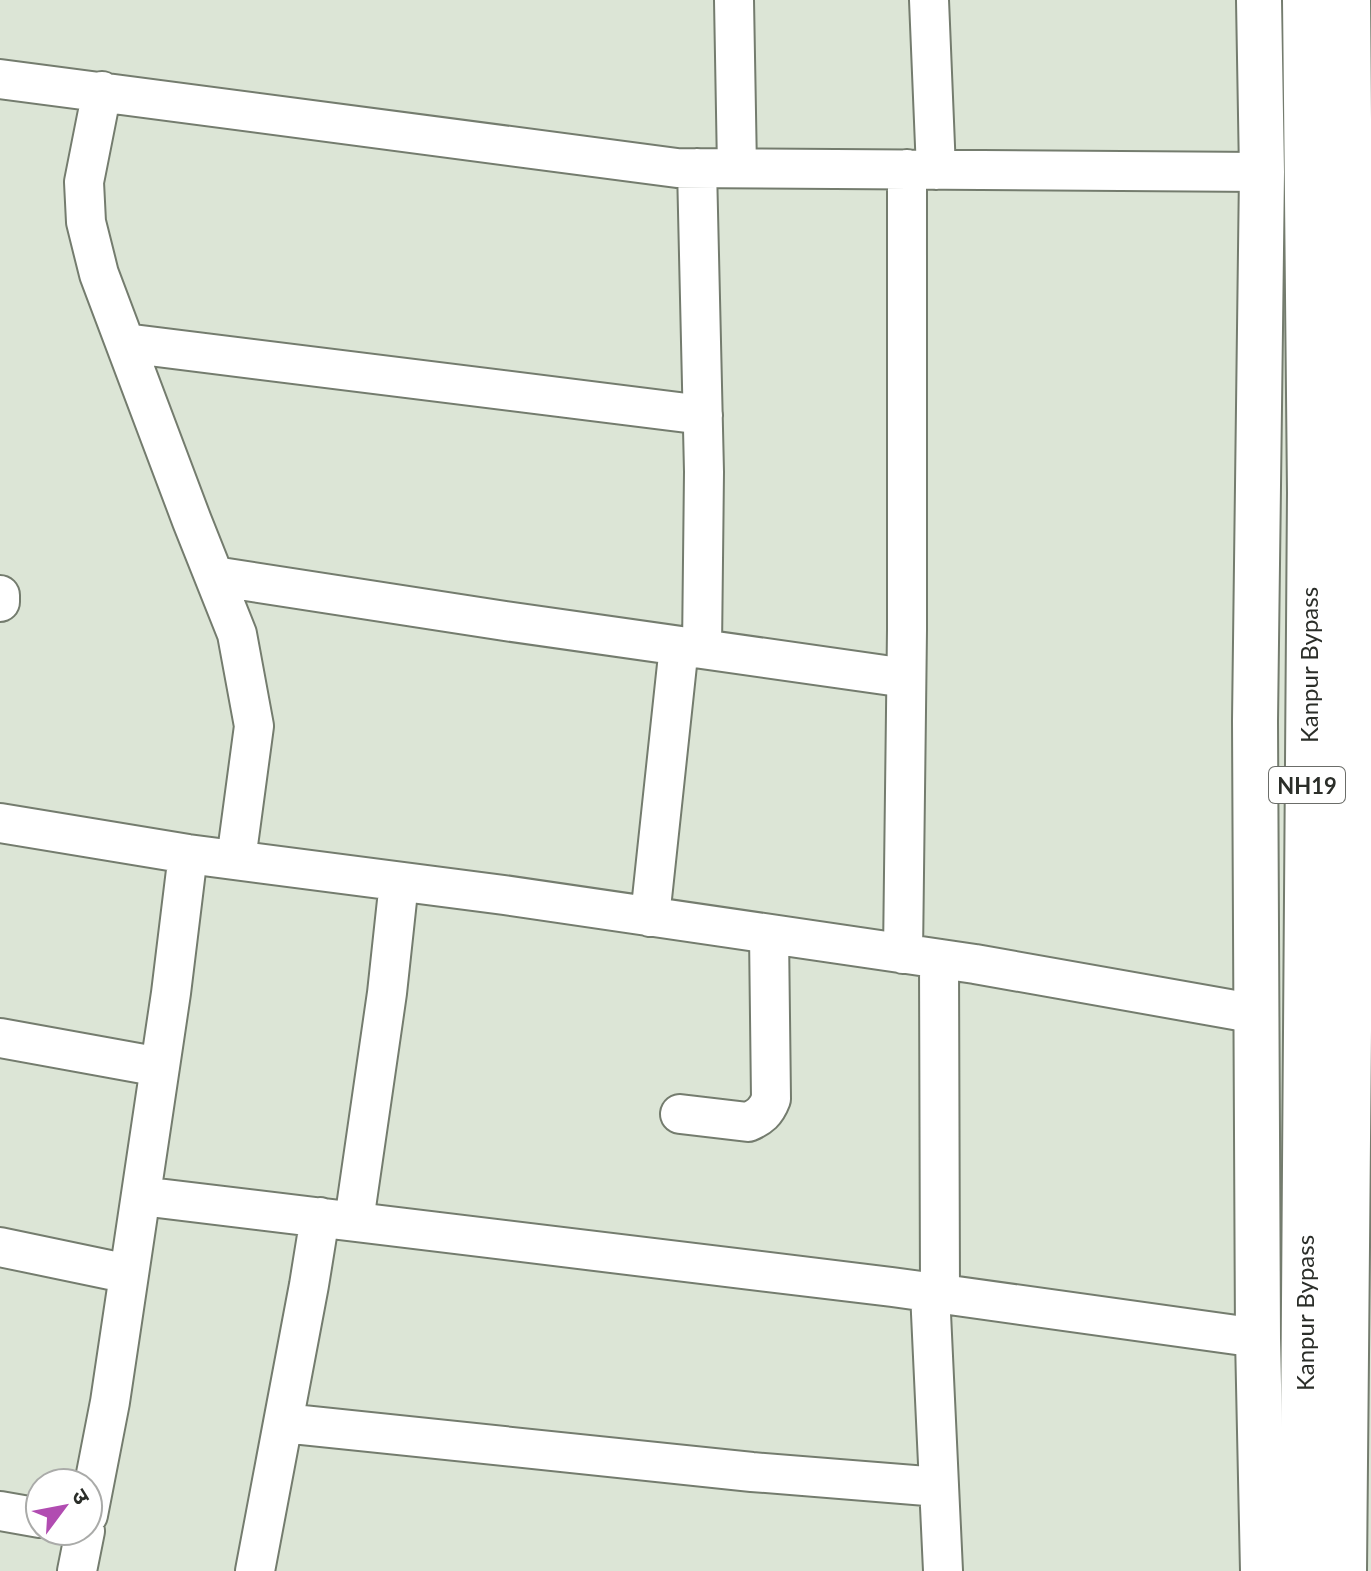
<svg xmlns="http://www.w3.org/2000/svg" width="1371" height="1571" font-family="Lato,'Noto Sans Devanagari',sans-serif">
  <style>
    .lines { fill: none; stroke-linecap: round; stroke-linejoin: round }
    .minor-casing { stroke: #747c6e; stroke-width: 42 }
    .major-casing { stroke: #747c6e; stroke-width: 48 }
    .highway-casing { stroke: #747c6e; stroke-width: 48 }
    .minor { stroke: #fff; stroke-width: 38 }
    .major { stroke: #fff; stroke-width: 44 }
    .highway { stroke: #fff; stroke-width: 44 }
    .labels { text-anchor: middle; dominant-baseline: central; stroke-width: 6; stroke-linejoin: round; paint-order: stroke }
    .shield { fill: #fff; stroke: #6b6d69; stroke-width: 2 }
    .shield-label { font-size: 22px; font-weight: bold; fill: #2b2e29 }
    .street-label { font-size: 24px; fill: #2b2e29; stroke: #fff }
  </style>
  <rect width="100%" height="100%" fill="#dce5d6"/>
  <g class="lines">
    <defs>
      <path id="minor" d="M734,0L737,168
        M929,0L936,170
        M0,79L677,168L1262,172
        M102,91L84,182L86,222L99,274L192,521L237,634L254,726L236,860
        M697,168L704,472L702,649
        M125,343L703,415
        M214,576L505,621L906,678
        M0,595V602
        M0,823L188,854L504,895L975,964L1257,1014
        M650,917L679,646
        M903,954L907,630V169
        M939,959L940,1294
        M0,1038L160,1067
        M680,1114L748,1122C760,1117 766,1112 771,1099L769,934
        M141,1196L892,1287L1258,1338
        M354,1221L387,993L399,882
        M0,1247L129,1274
        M930,1292L943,1571
        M283,1423L752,1472L939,1487
        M0,1511L40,1518
        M88,1515L110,1402L171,993L188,854
        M77,1571L85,1531
        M255,1571L309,1285L320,1217"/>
      <path id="major" d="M1259,0L1262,172L1255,721L1258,1338L1263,1571"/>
      <path id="highway" d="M1302,1571L1310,493L1305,0
        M1344,1571L1353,598L1348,0"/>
    </defs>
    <use href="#minor" class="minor-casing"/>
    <use href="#major" class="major-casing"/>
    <use href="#highway" class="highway-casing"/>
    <use href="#minor" class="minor"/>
    <use href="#major" class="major"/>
    <use href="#highway" class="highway"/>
  </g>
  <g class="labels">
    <rect class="shield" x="1269" y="767" width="76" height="36" rx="6"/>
    <g class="shield-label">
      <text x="1307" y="785">NH19</text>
    </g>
    <g class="street-label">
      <text transform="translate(1308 665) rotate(-90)">Kanpur Bypass</text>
      <text transform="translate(1304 1313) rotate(-90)">Kanpur Bypass</text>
    </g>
  </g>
  <g transform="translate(64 1507) rotate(58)"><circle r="38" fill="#ffffff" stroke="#aaaba9" stroke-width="2"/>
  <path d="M0-6L14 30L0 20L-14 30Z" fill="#b14cb1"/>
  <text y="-12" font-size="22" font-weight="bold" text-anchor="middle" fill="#2b2e29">उ</text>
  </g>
</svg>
